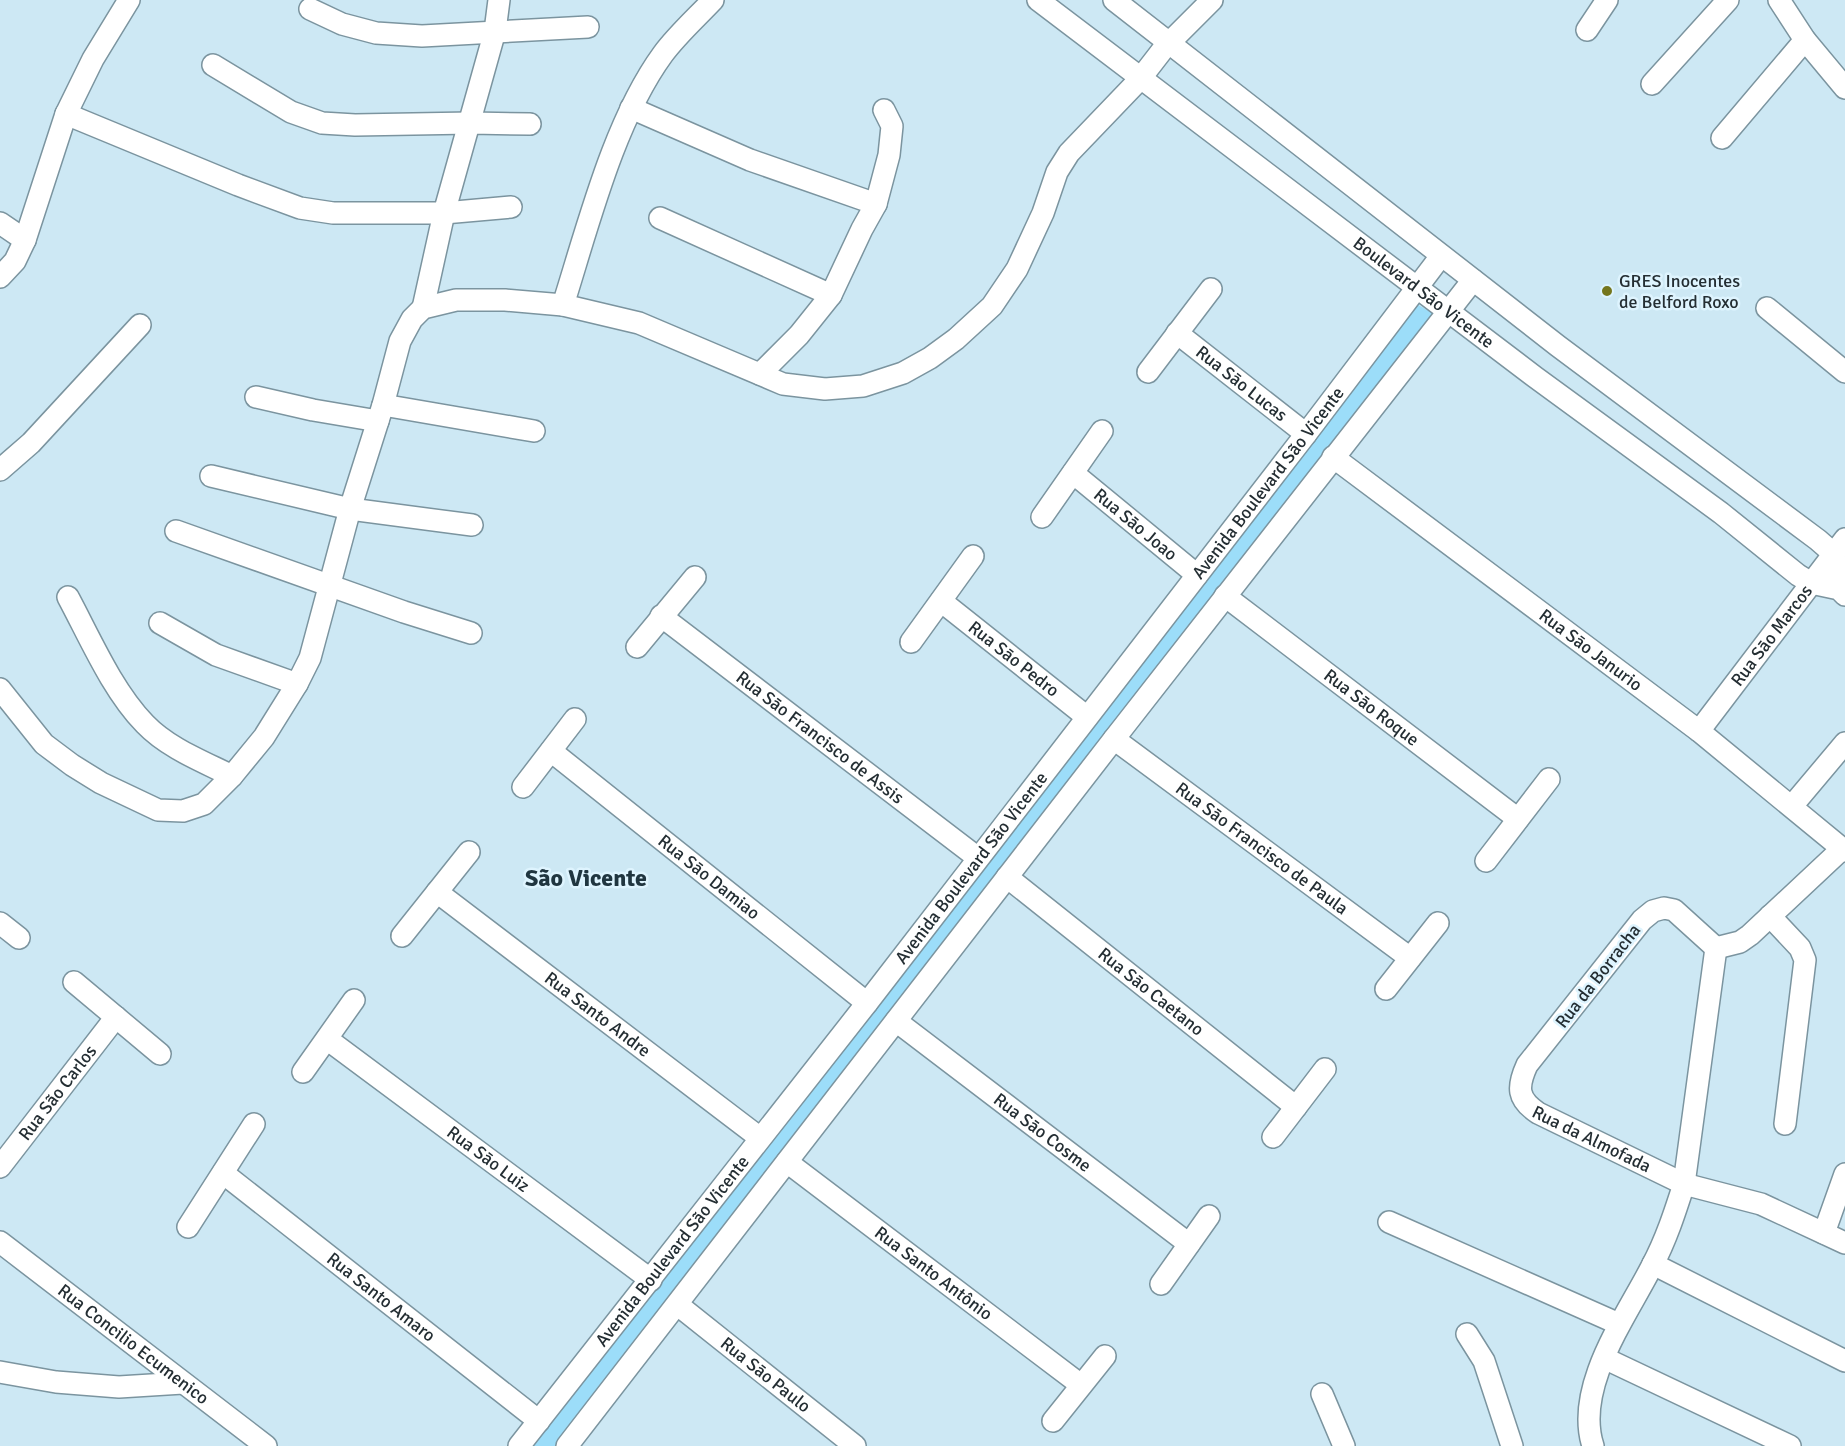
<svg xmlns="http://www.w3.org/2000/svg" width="1845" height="1446" font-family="Signika,sans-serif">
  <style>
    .green { fill: #9cddf9 }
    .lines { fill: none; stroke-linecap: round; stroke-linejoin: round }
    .minor-casing { stroke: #7b949f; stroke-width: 24 }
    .minor { stroke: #fff; stroke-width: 21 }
    .poi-dot { fill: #74761d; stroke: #def4fe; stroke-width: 2 }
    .labels { text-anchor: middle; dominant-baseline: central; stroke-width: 5; stroke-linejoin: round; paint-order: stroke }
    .poi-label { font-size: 18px; fill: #242e33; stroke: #def4fe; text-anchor: start }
    .street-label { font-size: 18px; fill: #242e33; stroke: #def4fe }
    .district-label { font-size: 24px; font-weight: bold; fill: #203640; stroke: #def4fe }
  </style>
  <rect width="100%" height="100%" fill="#cde8f4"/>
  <path class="green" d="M1413,302L1434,314L564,1446H522Z"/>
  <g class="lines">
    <defs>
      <g id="minor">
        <path id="s1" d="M1038,0L1535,377L1721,513L1798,575L1811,583L1839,589L1845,595"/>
        <path d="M1114,0L1558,346L1818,540L1834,554L1839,589"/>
        <path d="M1779,0L1805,40L1845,88"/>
        <path d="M310,9L342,24L376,33L422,36L588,27"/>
        <path d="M1587,30L1607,0"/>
        <path d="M213,65L291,112L322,123L355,125L471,123L530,124"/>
        <path d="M1652,84L1728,0"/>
        <path d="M631,108L750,160L876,204L862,229L831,295L799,335L760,374"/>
        <path d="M66,114L238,185L300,208L333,213H444L511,207"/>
        <path d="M1722,138L1805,40"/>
        <path d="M876,204L889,155L892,126L884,110"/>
        <path d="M660,218L831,295"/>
        <path d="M0,223L25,240"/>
        <path d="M0,277L15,261L25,240L66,114L93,59L129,0"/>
        <path d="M563,305C588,226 614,121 663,54C677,35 696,18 713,0"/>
        <path d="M423,308L444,213L495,31L499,0"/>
        <path d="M1767,308L1845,372"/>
        <path id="s2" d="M1177,333L1306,434"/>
        <path d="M1148,372L1211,289"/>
        <path d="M256,397L313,410L378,421"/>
        <path d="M383,405L534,431"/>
        <path id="s3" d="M1333,457L1699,731L1845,851"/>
        <path d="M0,470L31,443L140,325"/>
        <path id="s4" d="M1073,473L1197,575"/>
        <path d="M211,476L350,509L472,525"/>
        <path d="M1042,517L1102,431"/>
        <path d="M176,531L404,612L471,633"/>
        <path id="s5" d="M1225,596L1518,819"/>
        <path d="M68,597C90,638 112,690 145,724C168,748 202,761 232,776"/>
        <path id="s6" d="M941,601L1087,717"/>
        <path id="s7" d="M661,616L978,858"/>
        <path d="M160,623L216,655L297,684"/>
        <path d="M911,642L973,556"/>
        <path d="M637,647L695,577"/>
        <path d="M0,689L44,744L72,765L101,783L158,810L183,811L204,804L232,776L264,737L297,684L310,658L350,509L383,405L400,341L412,319L423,308L456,300H505L563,305L639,323L783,384L825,389L863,386L903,373L930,358L956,339L992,306L1017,269L1043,213L1057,172L1069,153L1140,79L1164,48L1212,0"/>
        <path id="s8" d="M1699,731L1845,539"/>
        <path id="s9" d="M1114,739L1410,958"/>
        <path id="s10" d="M551,751L867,1003"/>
        <path d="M523,787L575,719"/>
        <path d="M1792,806L1845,743"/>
        <path d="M1486,861L1549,779"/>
        <path id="s11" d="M1007,877L1296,1107"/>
        <path id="s12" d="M437,892L760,1138"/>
        <path d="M1770,916L1800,948L1805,960L1785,1124"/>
        <path d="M0,923L19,938"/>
        <path d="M402,936L469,852"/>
        <path id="s13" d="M1716,948L1674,910L1664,908L1653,911L1642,920L1527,1065C1517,1087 1517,1099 1538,1113L1684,1184L1761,1204L1845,1243"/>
        <path d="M1716,948L1740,942L1750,935L1842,849"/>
        <path d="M74,982L160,1054"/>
        <path d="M1386,989L1438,923"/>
        <path id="s14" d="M896,1021L1189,1244"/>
        <path id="s15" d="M327,1039L651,1280"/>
        <path d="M303,1072L354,1000"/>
        <path d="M1273,1137L1325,1069"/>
        <path id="s16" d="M787,1162L1081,1385"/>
        <path id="s17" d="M0,1167L116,1017"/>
        <path id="s18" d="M223,1173L539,1421"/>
        <path d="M1389,1222L1619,1324"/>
        <path d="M188,1227L254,1124"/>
        <path d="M1824,1233L1845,1174"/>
        <path id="s19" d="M0,1242L266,1446"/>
        <path d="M1653,1264L1845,1361"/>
        <path d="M1161,1284L1209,1216"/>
        <path id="s20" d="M678,1305L855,1446"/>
        <path d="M1467,1334L1484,1361L1512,1446"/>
        <path d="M1604,1358L1790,1446"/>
        <path d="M0,1372L56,1382L119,1387L183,1383"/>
        <path d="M1322,1394L1344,1446"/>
        <path d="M1053,1421L1105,1356"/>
        <path id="s21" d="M519,1446L867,1003L1306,434L1441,256"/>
        <path d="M567,1446L1114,739L1473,280"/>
        <path d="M1593,1446C1574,1387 1626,1317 1652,1266C1666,1240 1675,1212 1684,1184L1716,948"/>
      </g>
    </defs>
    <use href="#minor" class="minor-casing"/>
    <use href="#minor" class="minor"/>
  </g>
  <circle class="poi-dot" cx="1607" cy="291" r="6"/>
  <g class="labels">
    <g class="poi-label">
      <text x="1619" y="281">GRES Inocentes<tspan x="1619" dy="21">de Belford Roxo</tspan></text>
    </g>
    <g class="street-label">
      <text stroke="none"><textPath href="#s1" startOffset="484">Boulevard São Vicente</textPath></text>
      <text stroke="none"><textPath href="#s2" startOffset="82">Rua Sāo Lucas</textPath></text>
      <text stroke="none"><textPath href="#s21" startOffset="1220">Avenida Boulevard São Vicente</textPath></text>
      <text stroke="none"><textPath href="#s4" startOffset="81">Rua Sāo Joao</textPath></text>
      <text stroke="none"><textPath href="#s8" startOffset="120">Rua Sāo Marcos</textPath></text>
      <text stroke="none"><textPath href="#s3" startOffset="322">Rua Sāo Janurio</textPath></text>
      <text stroke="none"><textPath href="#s6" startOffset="93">Rua Sāo Pedro</textPath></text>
      <text stroke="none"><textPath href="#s5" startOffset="184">Rua Sāo Roque</textPath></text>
      <text stroke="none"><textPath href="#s7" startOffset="200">Rua Sāo Francisco de Assis</textPath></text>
      <text stroke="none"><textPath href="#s9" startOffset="184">Rua Sāo Francisco de Paula</textPath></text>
      <text stroke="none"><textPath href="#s21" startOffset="734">Avenida Boulevard São Vicente</textPath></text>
      <text stroke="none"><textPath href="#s10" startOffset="202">Rua Sāo Damiao</textPath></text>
      <text transform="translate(1598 976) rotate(-52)">Rua da Borracha</text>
      <text stroke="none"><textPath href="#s11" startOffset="184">Rua Sāo Caetano</textPath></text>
      <text stroke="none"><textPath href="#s12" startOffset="202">Rua Santo Andre</textPath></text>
      <text stroke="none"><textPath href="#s17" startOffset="94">Rua São Carlos</textPath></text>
      <text stroke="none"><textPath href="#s14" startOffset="184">Rua Sāo Cosme</textPath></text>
      <text stroke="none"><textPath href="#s13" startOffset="393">Rua da Almofada</textPath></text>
      <text stroke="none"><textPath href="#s15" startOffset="201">Rua Sāo Luiz</textPath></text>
      <text stroke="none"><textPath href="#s21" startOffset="248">Avenida Boulevard São Vicente</textPath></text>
      <text stroke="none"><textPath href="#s16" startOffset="184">Rua Santo Antônio</textPath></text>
      <text stroke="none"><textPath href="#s18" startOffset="201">Rua Santo Amaro</textPath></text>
      <text stroke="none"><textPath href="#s19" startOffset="168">Rua Concilio Ecumenico</textPath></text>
      <text stroke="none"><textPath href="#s20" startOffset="112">Rua Sāo Paulo</textPath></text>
    </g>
    <g class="district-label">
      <text x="586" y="878">São Vicente</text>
    </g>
  </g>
</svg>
